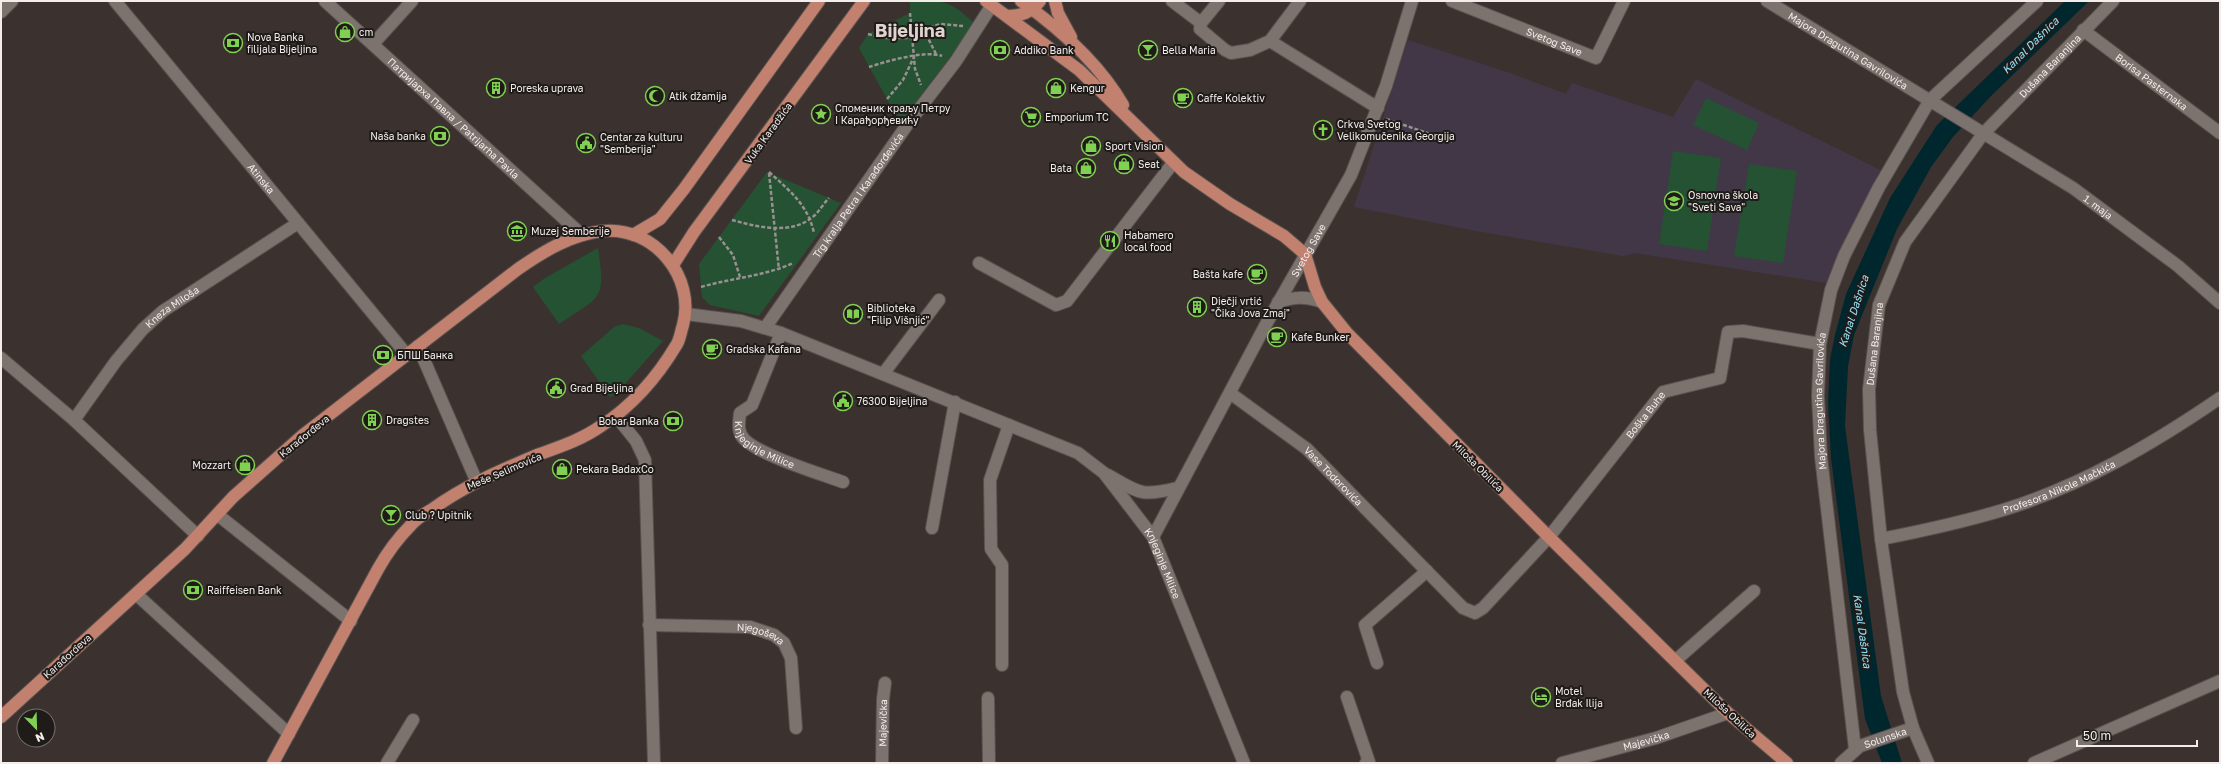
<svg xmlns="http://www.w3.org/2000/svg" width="2221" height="764" font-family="'Golos Text',sans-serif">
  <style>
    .education { fill: #423747 }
    .green { fill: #245233 }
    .water { fill: #00262e }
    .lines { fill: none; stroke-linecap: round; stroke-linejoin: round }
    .minor-casing { stroke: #58514e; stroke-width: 14 }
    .major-casing { stroke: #58514e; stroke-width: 14 }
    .path { stroke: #99918f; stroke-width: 2.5; stroke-dasharray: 4 2; stroke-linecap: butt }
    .minor { stroke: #7c726e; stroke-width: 12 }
    .major { stroke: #c2806f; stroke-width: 12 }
    .labels { text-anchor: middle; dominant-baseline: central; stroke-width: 4; stroke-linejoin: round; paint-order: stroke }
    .poi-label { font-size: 10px; fill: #f3edeb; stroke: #1f1b19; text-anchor: start }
    .street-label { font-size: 10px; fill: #f3edeb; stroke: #1f1b19 }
    .water-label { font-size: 11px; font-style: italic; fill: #93e3f8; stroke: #1f1b19 }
    .town-label { font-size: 18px; font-weight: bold; fill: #e1d4d0; stroke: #1f1b19 }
  </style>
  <rect width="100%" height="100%" fill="#3b322f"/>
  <path class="education" d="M1408,40L1510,73L1566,94L1572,83L1673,117L1696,79L1880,170L1827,283L1635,253L1623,256L1476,231L1354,207Z"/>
  <path class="green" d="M910,1C947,1 949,0 975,24L900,123L859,48L868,34L910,13Z
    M1706,98L1759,123L1747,150L1693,125Z
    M1673,151L1721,158L1707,251L1659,244Z
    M1749,164L1797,171L1783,263L1734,256Z
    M767,172L841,203L759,316L710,305L702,297L699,264Z
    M598,248C606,301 601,296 559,324L533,287L545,278Z
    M623,324L639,328L663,341L616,394L610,397L581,356L614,327Z"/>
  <path class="water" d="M2065,1H2089L1991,96L1953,137L1931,167L1897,229L1854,335L1848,366L1845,426L1881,696L1902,763H1882L1865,719L1831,458L1828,402L1830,359L1835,335L1846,294L1890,198L1937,125Z"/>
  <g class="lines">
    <defs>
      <g id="minor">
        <path id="s1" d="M115,1L407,355"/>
        <path id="s2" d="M325,1L582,235"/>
        <path d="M1172,1L1201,23"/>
        <path d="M1219,1L1201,23L1200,29L1225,50L1231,53L1250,50L1270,41L1300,1"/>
        <path id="s3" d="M1452,1L1596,58L1624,1"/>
        <path id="s4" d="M1767,1L2073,188L2178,266L2220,303"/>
        <path d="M1,12L12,1"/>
        <path id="s5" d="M2083,30L2220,133"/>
        <path d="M1270,41L1378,108"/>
        <path d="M373,44L412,1"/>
        <path d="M979,263L1056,305L1067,301L1173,163"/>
        <path d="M1278,302C1295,297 1305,296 1322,302"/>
        <path id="s6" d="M686,314L741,321L781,333L1078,453L1104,473L1153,537L1244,763"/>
        <path id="s7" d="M765,328L907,125L956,61L992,5"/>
        <path id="s8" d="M781,333L752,405L740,413C739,422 737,432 744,439C759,455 821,474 843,482"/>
        <path d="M418,346L476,480"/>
        <path d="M1,358L74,420L198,536"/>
        <path d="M883,374L939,300"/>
        <path id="s9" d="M1230,393L1307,449L1463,608L1475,613L1483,608L1549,537L1663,392L1720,378L1728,332L1743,331L1820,344"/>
        <path d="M616,416L636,441L645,460L654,763"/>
        <path id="s10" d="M74,420L116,361L143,329L163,311L298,223"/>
        <path d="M1108,475C1140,493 1140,497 1177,488"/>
        <path d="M218,515L351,621"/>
        <path d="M932,528L955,402"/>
        <path id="s11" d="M1153,537L1265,326L1351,175L1386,86L1412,1"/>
        <path id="s12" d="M1881,539C1922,531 1963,522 2003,510C2081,486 2153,444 2220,398"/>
        <path d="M136,594L289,734"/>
        <path id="s13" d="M649,625L750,627L774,635L784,643L791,658L796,728"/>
        <path d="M1676,660L1754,591"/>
        <path d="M1377,663L1365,625L1427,571"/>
        <path d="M1002,665V565L991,549L990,480L1009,425"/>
        <path d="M1347,697L1369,762L1366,763"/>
        <path d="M988,698L989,763"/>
        <path id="s14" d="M1855,749L1821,457L1818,396L1820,344L1831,290L1844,256L1879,187L1930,100L2037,1"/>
        <path d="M387,763L413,720"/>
        <path id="s15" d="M882,763L883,699L885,683"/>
        <path id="s16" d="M1562,763L1656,738L1728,713"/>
        <path id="s17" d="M1841,763L1860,746L1913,728"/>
        <path id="s18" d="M1928,763L1913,728L1903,692L1881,539L1870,430L1869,389L1879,305L1905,242L1983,134L2113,1"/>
        <path d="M2034,763L2220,681"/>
      </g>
      <path id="major" d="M986,1L1079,70L1184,172L1230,204L1284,236L1305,254L1315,287L1322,302L1347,333L1549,537L1728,713L1787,763
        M1021,1C1060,29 1099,63 1123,105
        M1055,1L1058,13L1071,37
        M1006,16C1022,16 1030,13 1040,1
        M633,235L660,219L684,189L819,1
        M673,265L694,232L864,1
        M1,717L185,549L233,497L303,435L518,269C544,251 572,234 603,231C654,226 696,277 683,325C681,331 680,339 677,344C658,376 632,406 601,426C581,440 559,447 537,455C499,471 464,486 431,510C424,514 416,519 411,525C398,538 387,553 378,569L273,763"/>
    </defs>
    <use href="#minor" class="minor-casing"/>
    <use href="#major" class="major-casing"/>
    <path class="path" d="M910,13L915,69L921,85
      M911,24L927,36L936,54
      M918,30L941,24L963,26
      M868,34L884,38H912
      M869,67C887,61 925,50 942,56
      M887,99L903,80L914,57
      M1386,119L1454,142
      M769,172C790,191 808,205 814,233
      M769,173L779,270
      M732,220C757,227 793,236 815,215C820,210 824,203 829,198
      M719,237L733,255L740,277
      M701,287C732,278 765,276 793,263"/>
    <use href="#minor" class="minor"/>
    <use href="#major" class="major"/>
  </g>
  <defs>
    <symbol id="shop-ring" viewBox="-11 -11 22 22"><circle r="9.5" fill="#1f1b19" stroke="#80d051" stroke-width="1.5"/><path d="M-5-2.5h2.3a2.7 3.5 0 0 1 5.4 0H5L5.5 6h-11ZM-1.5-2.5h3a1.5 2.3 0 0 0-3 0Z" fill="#80d051"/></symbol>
    <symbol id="bank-ring" viewBox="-11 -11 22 22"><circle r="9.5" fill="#1f1b19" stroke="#80d051" stroke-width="1.5"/><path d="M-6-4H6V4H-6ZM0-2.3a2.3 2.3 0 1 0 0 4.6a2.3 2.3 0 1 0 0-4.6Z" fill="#80d051"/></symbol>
    <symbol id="bar-ring" viewBox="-11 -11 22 22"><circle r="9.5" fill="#1f1b19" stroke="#80d051" stroke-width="1.5"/><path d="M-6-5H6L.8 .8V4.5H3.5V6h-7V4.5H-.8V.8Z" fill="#80d051"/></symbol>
    <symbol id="building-ring" viewBox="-11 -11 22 22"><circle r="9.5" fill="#1f1b19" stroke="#80d051" stroke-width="1.5"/><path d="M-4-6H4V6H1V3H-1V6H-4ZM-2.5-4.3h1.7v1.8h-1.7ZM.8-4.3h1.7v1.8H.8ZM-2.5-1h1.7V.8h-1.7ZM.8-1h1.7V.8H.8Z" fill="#80d051"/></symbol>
    <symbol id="mosque-ring" viewBox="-11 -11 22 22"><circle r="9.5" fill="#1f1b19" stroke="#80d051" stroke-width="1.5"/><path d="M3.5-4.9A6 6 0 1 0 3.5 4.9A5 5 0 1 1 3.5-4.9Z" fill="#80d051"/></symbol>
    <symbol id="cafe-ring" viewBox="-11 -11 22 22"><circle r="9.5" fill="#1f1b19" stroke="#80d051" stroke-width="1.5"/><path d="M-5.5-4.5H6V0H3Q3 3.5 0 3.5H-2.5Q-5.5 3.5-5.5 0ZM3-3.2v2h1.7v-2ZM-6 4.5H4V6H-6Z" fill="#80d051"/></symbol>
    <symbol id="sight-ring" viewBox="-11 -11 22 22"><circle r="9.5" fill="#1f1b19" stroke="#80d051" stroke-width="1.5"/><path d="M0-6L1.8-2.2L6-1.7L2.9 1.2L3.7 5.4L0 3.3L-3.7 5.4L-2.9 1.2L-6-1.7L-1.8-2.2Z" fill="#80d051"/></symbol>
    <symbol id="supermarket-ring" viewBox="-11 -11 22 22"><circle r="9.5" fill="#1f1b19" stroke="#80d051" stroke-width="1.5"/><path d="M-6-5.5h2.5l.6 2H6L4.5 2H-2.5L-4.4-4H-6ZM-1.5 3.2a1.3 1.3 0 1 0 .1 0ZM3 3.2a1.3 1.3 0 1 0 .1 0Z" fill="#80d051"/></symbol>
    <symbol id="church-ring" viewBox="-11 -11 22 22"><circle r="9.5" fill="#1f1b19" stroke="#80d051" stroke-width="1.5"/><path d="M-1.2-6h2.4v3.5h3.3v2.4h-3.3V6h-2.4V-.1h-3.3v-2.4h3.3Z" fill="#80d051"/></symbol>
    <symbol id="civic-ring" viewBox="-11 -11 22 22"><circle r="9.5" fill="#1f1b19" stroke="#80d051" stroke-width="1.5"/><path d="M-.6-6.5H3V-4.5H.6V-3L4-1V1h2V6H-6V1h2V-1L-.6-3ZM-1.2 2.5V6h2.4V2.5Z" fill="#80d051"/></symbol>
    <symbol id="school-ring" viewBox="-11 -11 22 22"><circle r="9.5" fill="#1f1b19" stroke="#80d051" stroke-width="1.5"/><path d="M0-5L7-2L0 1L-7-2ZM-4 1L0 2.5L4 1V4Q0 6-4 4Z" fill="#80d051"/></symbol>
    <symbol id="museum-ring" viewBox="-11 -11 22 22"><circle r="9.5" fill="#1f1b19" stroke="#80d051" stroke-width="1.5"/><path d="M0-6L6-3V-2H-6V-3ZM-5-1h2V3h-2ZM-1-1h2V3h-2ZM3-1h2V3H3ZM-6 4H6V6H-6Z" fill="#80d051"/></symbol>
    <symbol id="restaurant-ring" viewBox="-11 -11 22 22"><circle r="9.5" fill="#1f1b19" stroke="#80d051" stroke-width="1.5"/><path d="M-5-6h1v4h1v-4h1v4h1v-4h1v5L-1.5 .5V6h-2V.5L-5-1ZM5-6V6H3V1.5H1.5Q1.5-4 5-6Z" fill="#80d051"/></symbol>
    <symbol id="library-ring" viewBox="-11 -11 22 22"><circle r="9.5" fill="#1f1b19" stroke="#80d051" stroke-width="1.5"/><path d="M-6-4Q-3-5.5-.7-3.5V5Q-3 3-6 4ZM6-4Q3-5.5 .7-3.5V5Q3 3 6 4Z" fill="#80d051"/></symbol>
    <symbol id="hotel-ring" viewBox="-11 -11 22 22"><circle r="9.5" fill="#1f1b19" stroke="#80d051" stroke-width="1.5"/><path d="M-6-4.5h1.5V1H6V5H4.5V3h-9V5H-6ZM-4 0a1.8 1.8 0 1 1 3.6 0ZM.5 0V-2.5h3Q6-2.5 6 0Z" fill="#80d051"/></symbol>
  </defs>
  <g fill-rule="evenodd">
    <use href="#shop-ring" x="334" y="21" width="22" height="22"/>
    <use href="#bank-ring" x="222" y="32" width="22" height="22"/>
    <use href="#bank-ring" x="989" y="39" width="22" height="22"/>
    <use href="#bar-ring" x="1137" y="39" width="22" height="22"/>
    <use href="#building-ring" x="485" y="77" width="22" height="22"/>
    <use href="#shop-ring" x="1045" y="77" width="22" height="22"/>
    <use href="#mosque-ring" x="644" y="85" width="22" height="22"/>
    <use href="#cafe-ring" x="1172" y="87" width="22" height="22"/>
    <use href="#sight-ring" x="810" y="103" width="22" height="22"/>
    <use href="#supermarket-ring" x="1020" y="106" width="22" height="22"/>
    <use href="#church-ring" x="1312" y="119" width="22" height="22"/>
    <use href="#bank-ring" x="429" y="125" width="22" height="22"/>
    <use href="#civic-ring" x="575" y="132" width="22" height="22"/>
    <use href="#shop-ring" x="1080" y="135" width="22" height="22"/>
    <use href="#shop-ring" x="1113" y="153" width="22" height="22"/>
    <use href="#shop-ring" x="1075" y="157" width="22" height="22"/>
    <use href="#school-ring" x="1663" y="190" width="22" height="22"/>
    <use href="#museum-ring" x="506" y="220" width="22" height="22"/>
    <use href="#restaurant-ring" x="1099" y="230" width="22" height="22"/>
    <use href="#cafe-ring" x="1246" y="263" width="22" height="22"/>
    <use href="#building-ring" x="1186" y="296" width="22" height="22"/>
    <use href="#library-ring" x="842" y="303" width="22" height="22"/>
    <use href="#cafe-ring" x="1266" y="326" width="22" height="22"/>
    <use href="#cafe-ring" x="701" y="338" width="22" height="22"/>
    <use href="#bank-ring" x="372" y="344" width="22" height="22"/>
    <use href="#civic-ring" x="545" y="377" width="22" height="22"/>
    <use href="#civic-ring" x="832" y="390" width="22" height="22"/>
    <use href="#building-ring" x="361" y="409" width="22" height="22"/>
    <use href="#bank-ring" x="662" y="410" width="22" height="22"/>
    <use href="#shop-ring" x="234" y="454" width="22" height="22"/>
    <use href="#shop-ring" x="551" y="458" width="22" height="22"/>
    <use href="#bar-ring" x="380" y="504" width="22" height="22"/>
    <use href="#bank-ring" x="182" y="579" width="22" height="22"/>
    <use href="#hotel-ring" x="1530" y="686" width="22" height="22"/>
  </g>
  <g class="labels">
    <g class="poi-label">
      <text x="359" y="32">cm</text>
      <text x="247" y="37">Nova Banka<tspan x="247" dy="12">filijala Bijeljina</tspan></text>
      <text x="1014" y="50">Addiko Bank</text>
      <text x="1162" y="50">Bella Maria</text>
      <text x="510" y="88">Poreska uprava</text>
      <text x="1070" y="88">Kengur</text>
      <text x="669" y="96">Atik džamija</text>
      <text x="1197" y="98">Caffe Kolektiv</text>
      <text x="835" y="108">Споменик краљу Петру<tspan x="835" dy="12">I Карађорђевићу</tspan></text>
      <text x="1045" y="117">Emporium TC</text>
      <text x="1337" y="124">Crkva Svetog<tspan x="1337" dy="12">Velikomučenika Georgija</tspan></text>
      <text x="426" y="136" text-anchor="end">Naša banka</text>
      <text x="600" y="137">Centar za kulturu<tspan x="600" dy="12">"Semberija"</tspan></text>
      <text x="1105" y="146">Sport Vision</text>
      <text x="1138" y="164">Seat</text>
      <text x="1072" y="168" text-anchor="end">Bata</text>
      <text x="1688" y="195">Osnovna škola<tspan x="1688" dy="12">"Sveti Sava"</tspan></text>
      <text x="531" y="231">Muzej Semberije</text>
      <text x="1124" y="235">Habamero<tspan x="1124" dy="12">local food</tspan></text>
      <text x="1243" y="274" text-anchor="end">Bašta kafe</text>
      <text x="1211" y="301">Dječji vrtić<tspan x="1211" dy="12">"Čika Jova Zmaj"</tspan></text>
      <text x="867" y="308">Biblioteka<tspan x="867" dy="12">"Filip Višnjić"</tspan></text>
      <text x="1291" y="337">Kafe Bunker</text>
      <text x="726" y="349">Gradska Kafana</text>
      <text x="397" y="355">БПШ Банка</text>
      <text x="570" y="388">Grad Bijeljina</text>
      <text x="857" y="401">76300 Bijeljina</text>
      <text x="386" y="420">Dragstes</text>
      <text x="659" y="421" text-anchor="end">Bobar Banka</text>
      <text x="231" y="465" text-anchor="end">Mozzart</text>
      <text x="576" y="469">Pekara BadaxCo</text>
      <text x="405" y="515">Club ? Upitnik</text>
      <text x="207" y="590">Raiffeisen Bank</text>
      <text x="1555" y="691">Motel<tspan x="1555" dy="12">Brđak Ilija</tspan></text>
    </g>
    <g class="street-label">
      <text stroke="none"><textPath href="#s3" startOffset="110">Svetog Save</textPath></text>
      <text stroke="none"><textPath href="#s4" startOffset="95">Majora Dragutina Gavrilovića</textPath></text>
      <text stroke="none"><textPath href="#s18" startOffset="762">Dušana Baranjina</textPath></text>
      <text stroke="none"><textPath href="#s5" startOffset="86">Borisa Pasternaka</textPath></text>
      <text stroke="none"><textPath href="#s2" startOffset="174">Патријарха Павла / Patrijarha Pavla</textPath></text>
      <text transform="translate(768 133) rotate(-54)">Vuka Karadžića</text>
      <text stroke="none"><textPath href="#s1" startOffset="230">Atinska</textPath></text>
      <text stroke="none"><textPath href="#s7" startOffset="162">Trg kralja Petra I Karađorđevića</textPath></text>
      <text stroke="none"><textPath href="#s4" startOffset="390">1. maja</textPath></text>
      <text stroke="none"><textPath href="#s11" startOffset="326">Svetog Save</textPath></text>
      <text stroke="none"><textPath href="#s10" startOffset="151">Kneza Miloša</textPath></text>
      <text stroke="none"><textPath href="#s18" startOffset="426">Dušana Baranjina</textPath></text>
      <text stroke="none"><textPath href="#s14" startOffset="350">Majora Dragutina Gavrilovića</textPath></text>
      <text stroke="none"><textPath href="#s9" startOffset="593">Boška Buhe</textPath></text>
      <text transform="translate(304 436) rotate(-39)">Karađorđeva</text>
      <text stroke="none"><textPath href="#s8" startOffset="138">Knjeginje Milice</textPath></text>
      <text transform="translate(1478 466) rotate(45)">Miloša Obilića</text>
      <text transform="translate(504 471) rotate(-23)">Meše Selimovića</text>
      <text stroke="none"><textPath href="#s9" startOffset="133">Vase Todorovića</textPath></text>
      <text stroke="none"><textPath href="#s12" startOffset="186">Profesora Nikole Mačkića</textPath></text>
      <text stroke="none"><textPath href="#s6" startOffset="559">Knjeginje Milice</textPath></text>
      <text stroke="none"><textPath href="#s13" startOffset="113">Njegoševa</textPath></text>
      <text transform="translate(67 656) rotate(-42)">Karađorđeva</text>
      <text transform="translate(1730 713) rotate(43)">Miloša Obilića</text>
      <text stroke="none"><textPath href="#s15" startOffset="40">Majevička</textPath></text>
      <text stroke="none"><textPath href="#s17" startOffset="52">Solunska</textPath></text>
      <text stroke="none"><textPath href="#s16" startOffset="87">Majevička</textPath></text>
    </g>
    <g class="water-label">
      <text transform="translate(2030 45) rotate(-45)">Kanal Dašnica</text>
      <text transform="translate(1853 311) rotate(-72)">Kanal Dašnica</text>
      <text transform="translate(1863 631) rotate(82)">Kanal Dašnica</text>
    </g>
    <g class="town-label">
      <text x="910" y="30">Bijeljina</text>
    </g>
  </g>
  <rect width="2221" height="764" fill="none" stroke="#f3edeb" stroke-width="4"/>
  <g transform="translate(36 728) rotate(157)"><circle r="19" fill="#1f1b19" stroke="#746f6d"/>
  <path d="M0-3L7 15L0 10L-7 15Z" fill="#80d051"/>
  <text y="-6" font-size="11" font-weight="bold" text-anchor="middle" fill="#f3edeb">N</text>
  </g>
  <path d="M2077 740v6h120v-6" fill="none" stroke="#f3edeb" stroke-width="2"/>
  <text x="2083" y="740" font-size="12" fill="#f3edeb" stroke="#1f1b19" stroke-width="3" paint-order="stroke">50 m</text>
</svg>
